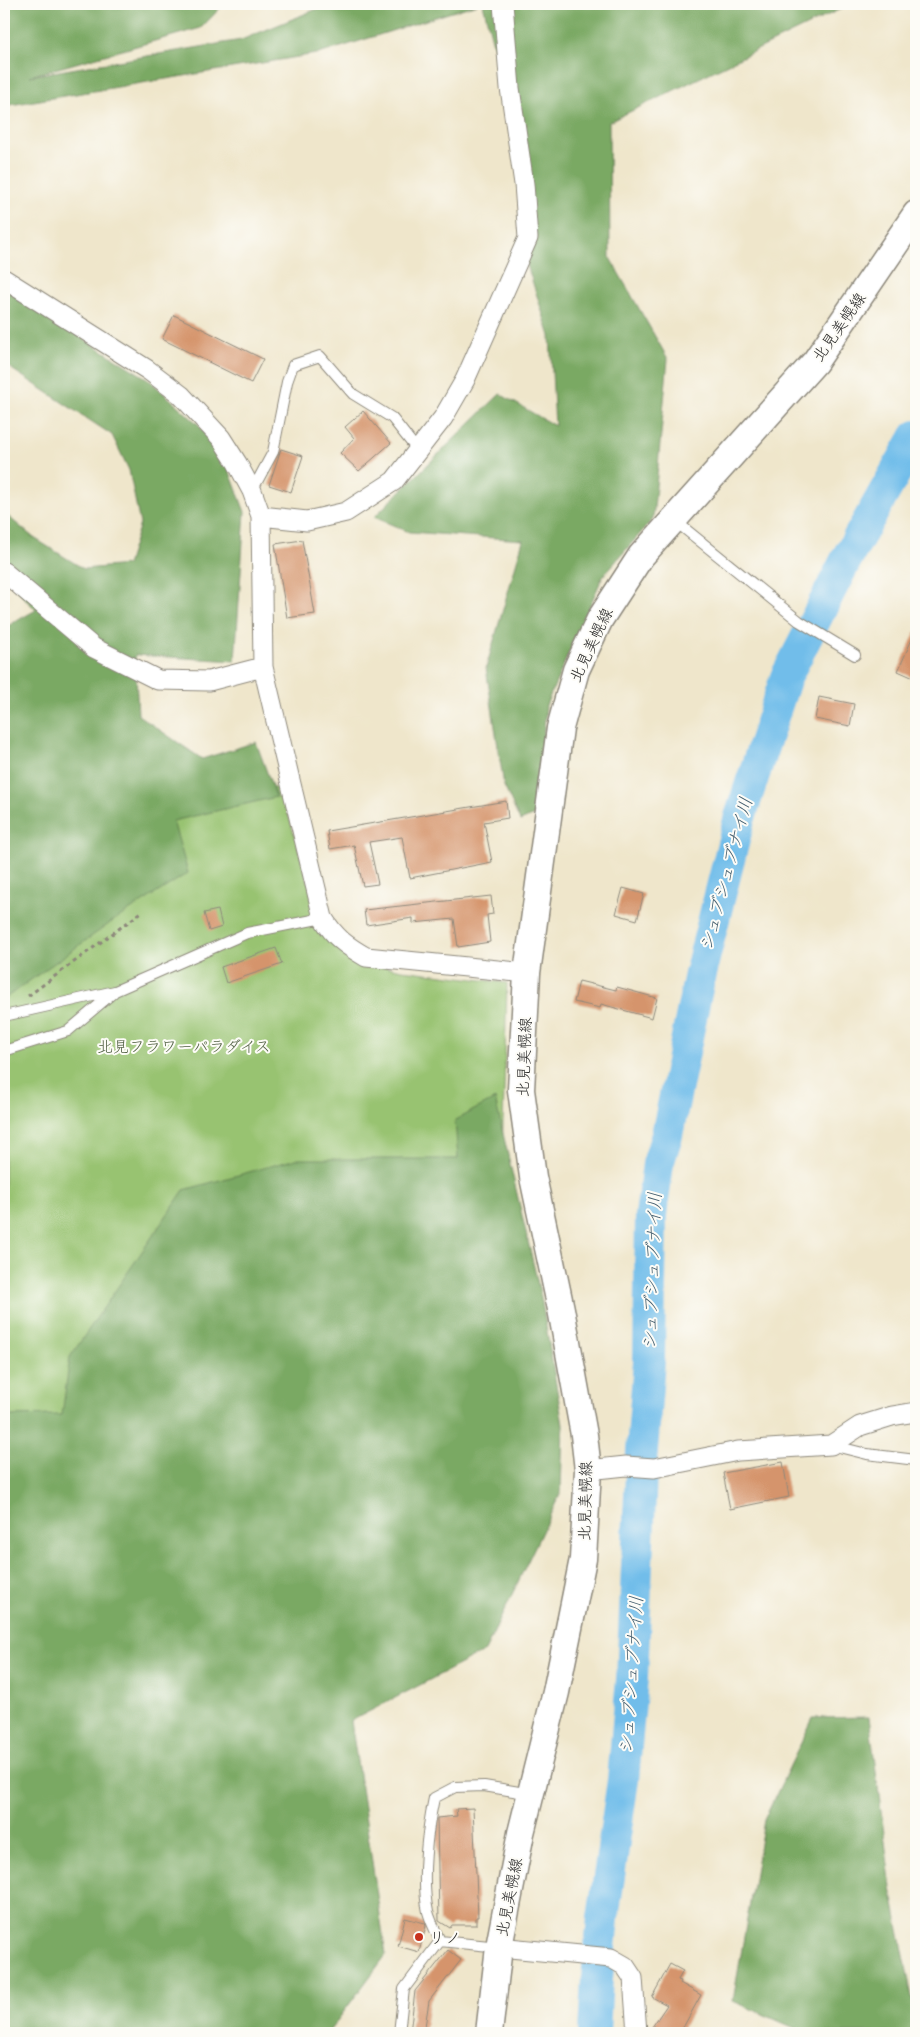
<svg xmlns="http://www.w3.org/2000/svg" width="920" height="2037" font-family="Itim,'Klee One',sans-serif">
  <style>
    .green { fill: #98c371; stroke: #62774e }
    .forest { fill: #7aa963; stroke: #526a47 }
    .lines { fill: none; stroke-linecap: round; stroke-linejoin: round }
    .river { stroke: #71bdea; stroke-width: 32 }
    .building { fill: #d5946c }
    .lane-casing { stroke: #8d887b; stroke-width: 12 }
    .street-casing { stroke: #8d887b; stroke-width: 21 }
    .secondary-casing { stroke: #8d887b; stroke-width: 29 }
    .path { stroke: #8d887b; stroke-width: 3; stroke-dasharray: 4 4; stroke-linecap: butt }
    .lane { stroke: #fff; stroke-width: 10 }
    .street { stroke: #fff; stroke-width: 19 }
    .secondary { stroke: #fff; stroke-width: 26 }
    .poi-dot { fill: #c8321e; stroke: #fdfcf7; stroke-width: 2 }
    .labels { text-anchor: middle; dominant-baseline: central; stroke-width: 4; stroke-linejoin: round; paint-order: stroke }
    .street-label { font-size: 16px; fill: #2b2b2b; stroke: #fdfcf7 }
    .park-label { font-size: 16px; fill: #516044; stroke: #fdfcf7 }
    .poi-label { font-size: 16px; fill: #2b2b2b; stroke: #fdfcf7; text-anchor: start }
    .water-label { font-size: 18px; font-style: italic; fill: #445e6e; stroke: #fdfcf7 }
  </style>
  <rect width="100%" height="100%" fill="#fdfcf7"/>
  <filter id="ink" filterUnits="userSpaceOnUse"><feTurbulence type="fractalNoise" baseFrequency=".02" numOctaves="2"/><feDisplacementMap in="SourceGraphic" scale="10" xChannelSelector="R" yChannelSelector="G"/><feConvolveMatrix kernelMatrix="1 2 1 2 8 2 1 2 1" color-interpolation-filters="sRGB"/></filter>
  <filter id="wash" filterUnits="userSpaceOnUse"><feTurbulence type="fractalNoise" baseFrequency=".0096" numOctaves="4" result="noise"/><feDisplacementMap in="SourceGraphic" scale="20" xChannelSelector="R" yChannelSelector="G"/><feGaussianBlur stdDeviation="1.12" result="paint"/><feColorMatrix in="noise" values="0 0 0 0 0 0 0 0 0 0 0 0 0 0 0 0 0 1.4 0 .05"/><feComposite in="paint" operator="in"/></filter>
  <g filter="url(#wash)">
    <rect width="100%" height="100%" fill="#efe6cb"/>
    <path class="green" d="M280,787L324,934L359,961L402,970L507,983L502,1159L90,1418L4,1483V844L168,806Z"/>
    <path class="forest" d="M4,4H224L201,28L30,76L241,40L329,4H477L322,53L4,106Z
      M483,4H851L609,122L610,258L668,359L653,519L603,576L546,705L537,814L520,821L504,786L486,668L523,540L409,532L374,517L500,394L555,426L550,336L527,265L524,167Z
      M4,289L148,379L199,425L228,467L245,512L235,661L135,655L138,715L202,759L256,742L276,797L173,821L188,873L113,921L4,999V628L36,610L4,576V513L34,538L84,569L127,565L140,524L129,470L112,435L4,364Z
      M495,1099L541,1297L563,1425L561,1492L485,1651L351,1721L386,1955L328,2033H4V1416L62,1415L70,1357L184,1190L296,1159H458L455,1120Z
      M869,1717L891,1888L916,2018V2033H806L733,2001L764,1820L813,1718Z"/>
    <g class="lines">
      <path class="river" d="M594,2033L597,1978L603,1918L623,1780L632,1679L642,1451L649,1361L651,1215L658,1164L667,1135L700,974L739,820L786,677L847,558L916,436"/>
    </g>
    <g id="blocks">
      <path class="building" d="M174,315L263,359L251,383L162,339Z
        M363,411L391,443L359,471L340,453L354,438L345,427Z
        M281,449L303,456L291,492L269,485Z
        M302,540L315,614L287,618L275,544Z
        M916,630V679L898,671Z
        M819,697L854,704L850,726L815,719Z
        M506,801L508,818L484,822L492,862L410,878L402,837L369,842L378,884L363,886L354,845L330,849L327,831Z
        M623,888L644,894L637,920L616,914Z
        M491,896L493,914L487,915L490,942L458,947L454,919L413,923V918L366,925L364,910Z
        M218,910L222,927L209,931L204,913Z
        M276,948L282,964L226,983L221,967Z
        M579,981L616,990L617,987L657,998L652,1018L601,1004L600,1008L574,1002Z
        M783,1462L789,1497L730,1509L723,1473Z
        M473,1808L478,1917H476V1925H452L450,1928L439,1921L437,1818L457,1816L456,1809Z
        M405,1918L425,1923L426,1926L419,1952L398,1946Z
        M448,1950L461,1960L429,2001L424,2033H410L415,1991Z
        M670,1964L683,1971L678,1980L681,1981L680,1983L701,1995L680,2033H662L652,2027L667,2005L652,1997Z"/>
    </g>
  </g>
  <g filter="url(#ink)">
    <use href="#blocks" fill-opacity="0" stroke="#8d887b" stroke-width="1"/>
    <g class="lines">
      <defs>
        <path id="lane" d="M252,491L273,452L287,382L293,365L320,356L353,394L392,418L418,451
          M674,520L799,621L855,655
          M4,1016L115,991L247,933L323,918
          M4,1051L68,1031L113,993
          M831,1445L867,1454L916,1460
          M440,1941C436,1932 431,1922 428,1912C421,1879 427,1831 434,1798L455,1787L484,1786L531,1794
          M399,2033L404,1989L440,1941L499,1947"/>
        <path id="street" d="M4,279L148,370L181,395L221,438L237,463L252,491L261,516L263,667L323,918C335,938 347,946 366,957L527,973
          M261,516L307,521L346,512L394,481L443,418L465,380L528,238L524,184L510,88L503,4
          M4,572L94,648L158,680L209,681L263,667
          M588,1470L626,1466L654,1468L738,1451L831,1445L860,1426L892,1416L916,1412
          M499,1947L611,1958L625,1966L633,1978L637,2033"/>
        <path id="secondary" d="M489,2033L499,1947L521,1833L556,1692L583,1559L588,1470L584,1435L561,1309L533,1177L521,1090L527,973L560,728L576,670L600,619L641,556L815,362L916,214"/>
      </defs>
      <use href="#lane" class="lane-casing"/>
      <use href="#street" class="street-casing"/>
      <use href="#secondary" class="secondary-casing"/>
      <path class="path" d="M28,996L143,911"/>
      <use href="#lane" class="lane"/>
      <use href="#street" class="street"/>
      <use href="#secondary" class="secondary"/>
    </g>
  </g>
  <circle class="poi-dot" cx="419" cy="1937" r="5"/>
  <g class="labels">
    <g class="street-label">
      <text transform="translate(839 327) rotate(-55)">北見美幌線</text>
      <text transform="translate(591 645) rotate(-65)">北見美幌線</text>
      <text transform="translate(524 1057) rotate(-88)">北見美幌線</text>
      <text transform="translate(585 1501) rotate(-89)">北見美幌線</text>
      <text transform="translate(509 1897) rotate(-79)">北見美幌線</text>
    </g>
    <g class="park-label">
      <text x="184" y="1046">北見フラワーパラダイス</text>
    </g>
    <g class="poi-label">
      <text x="429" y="1937">リノ</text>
    </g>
    <g class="water-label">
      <text transform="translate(726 874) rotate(-75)">シュブシュブナイ川</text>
      <text transform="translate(652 1271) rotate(-88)">シュブシュブナイ川</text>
      <text transform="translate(631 1675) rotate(-86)">シュブシュブナイ川</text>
    </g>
  </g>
  <rect width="920" height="2037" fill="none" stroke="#fdfcf7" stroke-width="20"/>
</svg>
